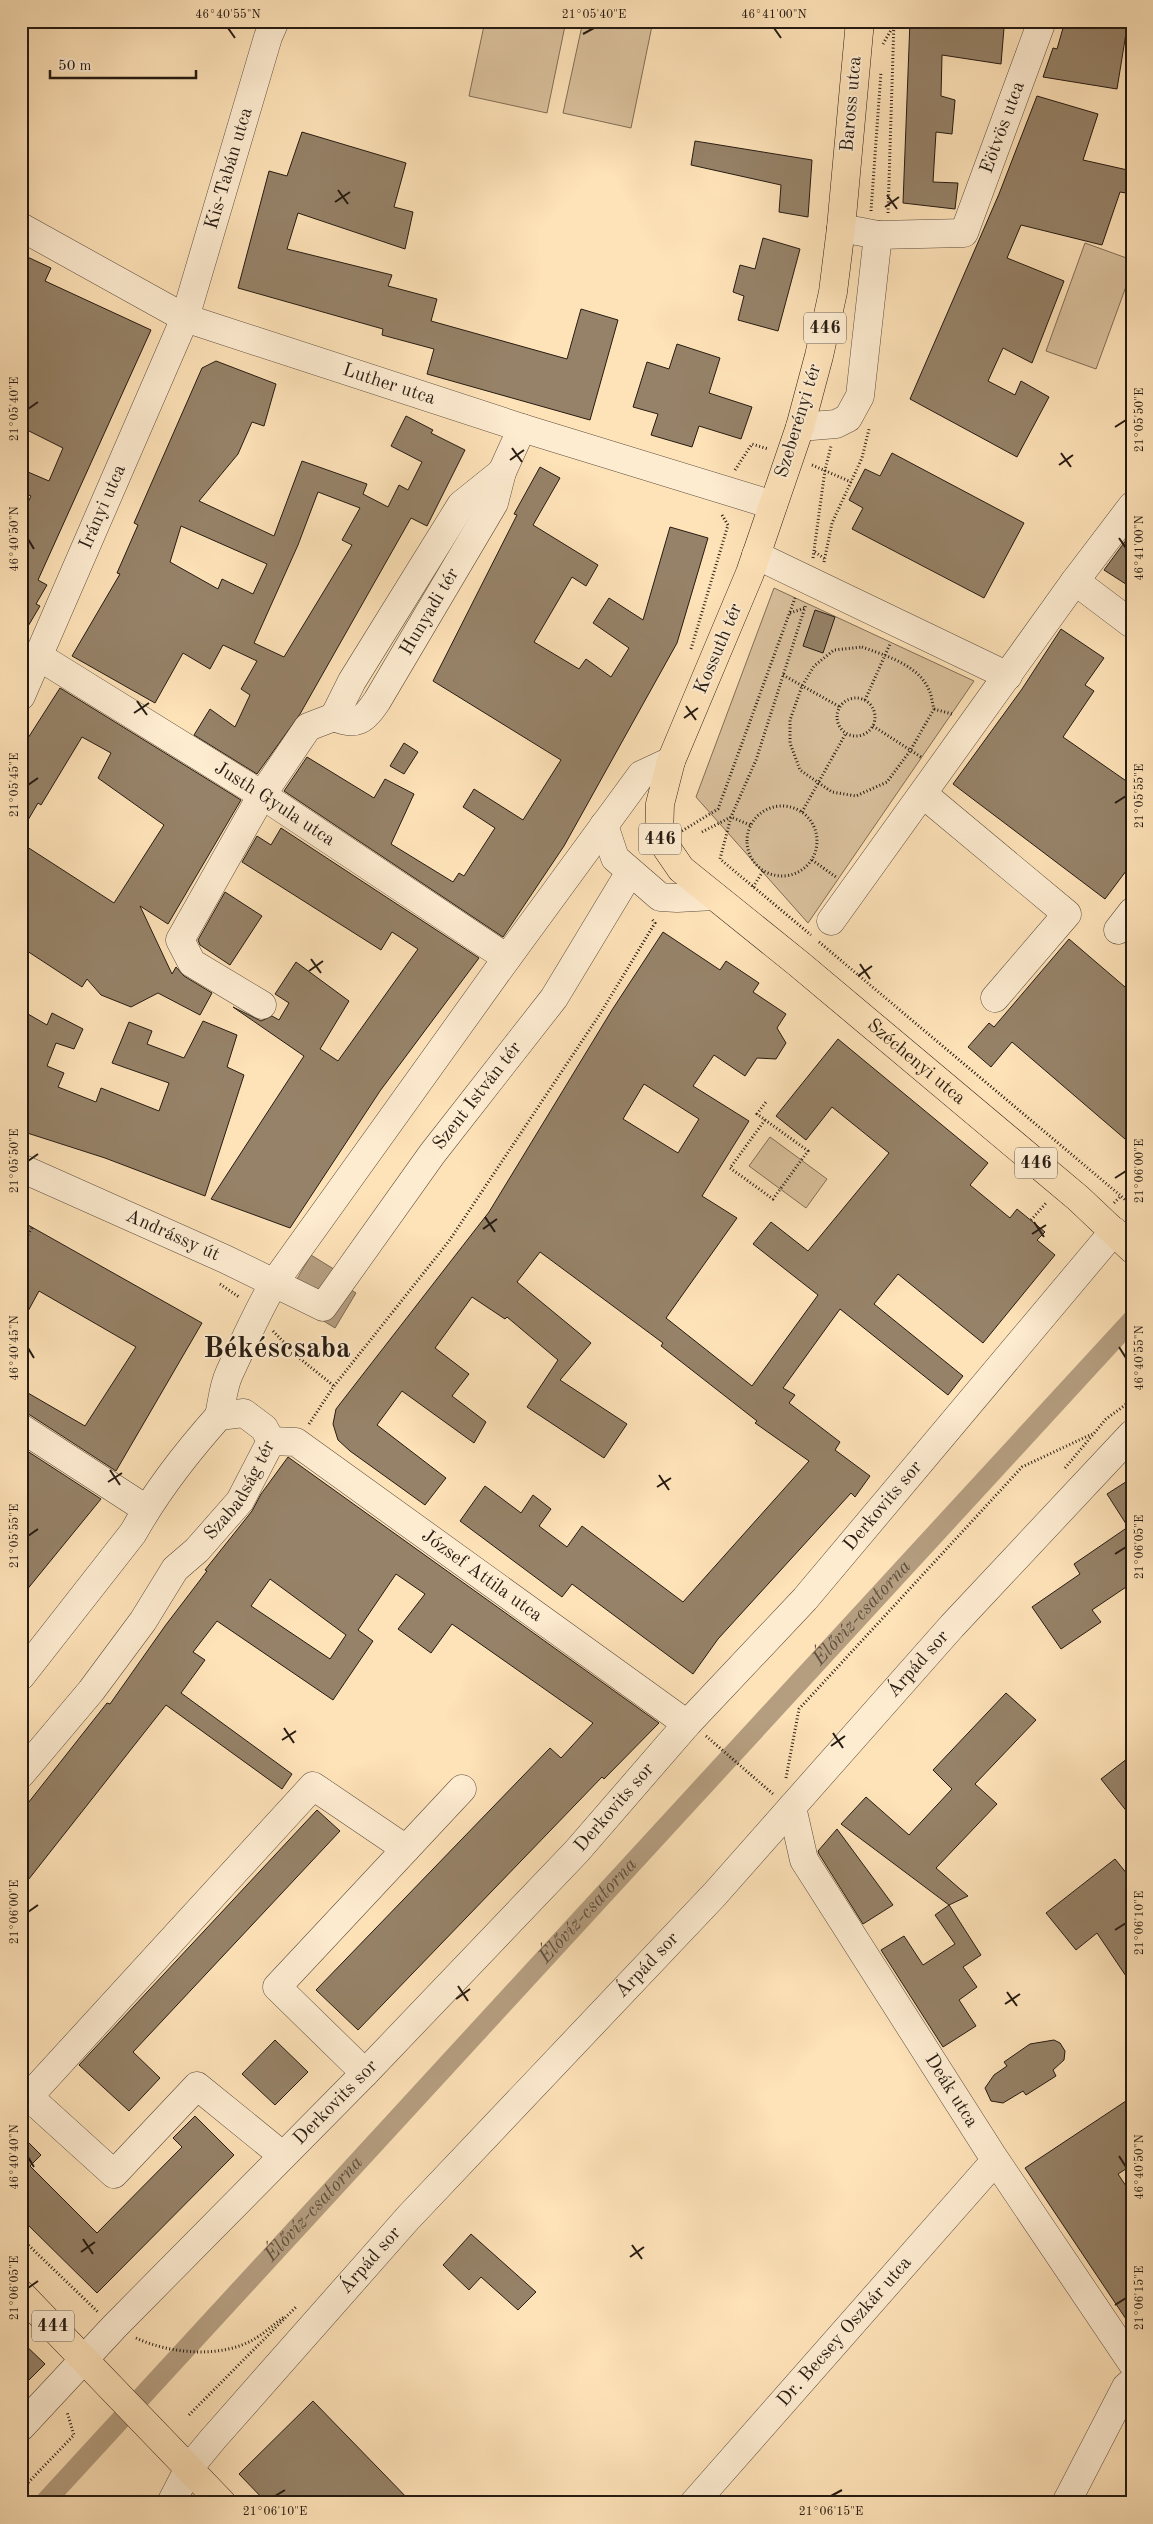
<svg xmlns="http://www.w3.org/2000/svg" width="1153" height="2524" font-family="'Old Standard TT',serif">
  <style>
    .green { fill: #d9c09c; stroke: #806e57 }
    .water { fill: #b59e80; stroke: #7c6a54 }
    .lines { fill: none; stroke-linecap: round; stroke-linejoin: round }
    .canal { stroke: #b59e80; stroke-width: 20 }
    .building { fill: #968268; stroke: #261b12; fill-rule: evenodd }
    .minor-casing { stroke: #5c4d3c; stroke-width: 29 }
    .major-casing { stroke: #261b12; stroke-width: 29 }
    .path { stroke: #261b12; stroke-width: 3; stroke-dasharray: 1 2.5; stroke-linecap: butt }
    .minor { stroke: #feecd1; stroke-width: 28 }
    .major { stroke: #fee2b8; stroke-width: 28 }
    .ticks { fill: none; stroke: #261b12; stroke-width: 2 }
    .labels { text-anchor: middle; dominant-baseline: central; stroke-width: 4; stroke-linejoin: round; paint-order: stroke }
    .shield { fill: #feecd1; stroke: #675a4b; stroke-width: 1 }
    .shield-label { font-size: 18px; font-weight: bold; fill: #261b12 }
    .street-label { font-size: 19px; fill: #261b12; stroke: #feecd1 }
    .water-label { font-size: 20px; font-style: italic; fill: #5f4f3e; stroke: #feecd1 }
    .town-label { font-size: 29px; font-weight: bold; fill: #261b12; stroke: #feecd1 }
    .neatline { fill: none; stroke: #261b12; stroke-width: 2 }
    .ticks-label { font-size: 12px; text-anchor: middle; fill: #261b12 }
  </style>
  <rect width="100%" height="100%" fill="#fee2b8"/>
  <filter id="stains"><feTurbulence type="fractalNoise" baseFrequency=".004" numOctaves="4"/><feColorMatrix values="0 0 0 0 .2 0 0 0 0 .09 0 0 0 0 .02 0 0 0 .5 -.17"/></filter>
  <radialGradient id="worn" r=".72"><stop offset=".6" stop-color="#630" stop-opacity="0"/><stop offset="1" stop-color="#630" stop-opacity=".3"/></radialGradient>
  <path class="green" d="M485,21H566L547,113L469,96Z
    M583,21H653L631,128L563,113Z
    M1085,243L1132,260V270L1096,369L1046,351Z
    M774,588L974,681L808,923L696,797Z
    M770,1137L827,1179L806,1208L749,1166Z"/>
  <path class="water" d="M311,1255L345,1276L341,1284L356,1293L335,1328L309,1312L294,1284Z"/>
  <g class="lines">
    <path class="canal" id="s1" d="M44,2503L1132,1320"/>
  </g>
  <path class="building" d="M910,21H967L1004,28L1001,64L942,55L941,96L955,100L952,134L936,132L933,182L958,183L955,209L903,203Z
    M1065,21H1128L1117,89L1043,77L1053,48L1057,49Z
    M1037,96L1098,114L1083,160L1132,171V194L1120,192L1102,245L1021,225L1007,258L1064,281L1032,363L1003,348L988,381L1015,395L1021,381L1049,397L1017,457L910,399L999,194Z
    M302,132L406,163L394,207L413,212L405,249L298,213L287,249L392,275L388,286L437,299L431,321L567,359L581,309L618,320L590,420L427,374L434,349L382,335L383,329L238,288L269,171L287,176Z
    M695,141L812,160L808,217L779,212L781,185L691,165Z
    M763,238L800,249L778,331L738,320L744,296L733,292L740,265L755,269Z
    M21,254L51,268L45,281L151,330L38,580L47,585L36,604L40,606L21,638V517L31,496L21,492V469L49,481L63,448L21,427Z
    M677,344L720,358L709,393L752,407L741,439L699,426L692,447L651,435L658,414L633,407L647,362L669,369Z
    M216,361L276,384L264,426L252,422L238,454L199,501L274,536L302,461L367,484L363,494L388,507L399,485L408,490L422,462L391,446L406,416L433,430L431,433L465,450L427,526L411,518L300,714L257,774L194,735L210,709L235,727L250,695L241,689L257,661L223,645L210,669L183,653L155,703L72,656L120,574L117,573L138,525L134,523L202,368ZM318,492L360,508L342,540L352,545L284,657L254,643L298,545ZM181,526L267,564L253,594L222,579L218,589L170,562Z
    M892,453L1024,523L984,598L852,529L863,508L849,500L865,469L880,476Z
    M540,467L560,478L533,525L598,565L586,586L572,577L534,642L579,669L586,659L611,677L629,648L593,623L609,598L643,620L670,527L708,538L677,643L564,846L503,937L284,791L307,757L374,798L385,779L414,794L391,844L453,882L459,873L464,876L495,828L463,807L474,789L523,820L561,760L433,681L517,515L514,514Z
    M1132,532V588L1104,570Z
    M815,610L835,617L823,653L803,646Z
    M1061,629L1104,658L1085,685L1094,691L1063,737L1132,785V863L1105,899L953,784L1022,689Z
    M60,688L241,800L168,924L140,906L172,974L176,967L184,976L212,993L200,1015L158,993L131,1007L101,995L87,979L82,987L21,947V843L114,903L164,825L98,778L111,753L82,737L41,805L38,803L21,832V749Z
    M404,743L418,752L404,774L390,766Z
    M281,828L479,958L380,1091L290,1228L211,1199L304,1056L233,1007L261,1021L272,1016L279,1020L289,1003L275,994L296,962L349,1001L320,1049L338,1061L418,949L392,932L381,950L242,862L257,836L271,845Z
    M225,892L262,916L230,965L200,945L198,940Z
    M663,932L720,970L726,961L759,983L753,992L786,1014L777,1028L786,1043L776,1059L757,1058L745,1076L714,1055L693,1086L749,1121L702,1196L737,1218L666,1318L752,1386L818,1295L753,1244L771,1222L808,1251L889,1153L832,1107L806,1140L776,1116L838,1039L988,1163L970,1185L1010,1218L1017,1209L1045,1232L1037,1240L1055,1255L983,1343L898,1274L874,1304L963,1376L948,1395L840,1309L783,1388L795,1395L789,1403L840,1442L835,1450L870,1476L855,1497L851,1493L718,1639L693,1674L572,1584L562,1597L460,1521L485,1486L521,1513L533,1495L551,1509L539,1526L567,1547L582,1526L683,1602L809,1461L755,1423L757,1421L661,1346L663,1343L540,1252L517,1282L591,1343L560,1380L627,1424L604,1458L527,1407L558,1360L507,1317L505,1319L472,1297L435,1348L469,1374L452,1396L486,1422L474,1443L402,1391L377,1425L446,1478L425,1505L350,1451L338,1440L333,1424L336,1409L489,1212L612,1010ZM644,1084L699,1119L678,1153L623,1119Z
    M1069,939L1132,993V1145L1012,1042L991,1067L968,1047L989,1023L994,1027Z
    M21,1010L47,1025L52,1013L83,1029L74,1049L56,1043L47,1066L64,1073L58,1087L96,1102L101,1088L159,1111L169,1083L112,1063L129,1022L152,1031L147,1044L184,1058L203,1021L237,1035L227,1067L244,1075L205,1196L105,1158L21,1131Z
    M21,1221L202,1323L116,1471L30,1415L21,1412V1389L85,1426L136,1347L39,1291L21,1324Z
    M21,1447L101,1499L21,1597Z
    M288,1457L659,1723L604,1779L602,1777L358,2030L316,1990L550,1748L561,1758L593,1723L452,1624L431,1653L398,1629L425,1594L396,1574L358,1630L373,1641L333,1700L217,1621L193,1652L205,1660L181,1693L292,1774L282,1789L166,1705L21,1889V1812L107,1703L110,1704L165,1626L207,1571L205,1570L252,1511L261,1494ZM270,1579L346,1635L330,1659L251,1606Z
    M1132,1478V1583L1092,1610L1101,1622L1061,1649L1032,1607L1080,1574L1074,1564L1128,1527L1107,1494Z
    M1006,1693L1036,1720L975,1784L997,1804L936,1868L968,1896L949,1905L841,1824L866,1797L909,1835L952,1789L933,1770Z
    M1132,1755V1818L1101,1779Z
    M317,1810L340,1831L133,2052L160,2078L129,2111L79,2065Z
    M837,1829L893,1905L863,1924L819,1854L818,1851Z
    M1115,1859L1132,1880V1985L1097,1933L1076,1950L1046,1913Z
    M949,1905L981,1955L963,1967L977,1987L959,2000L976,2026L943,2047L881,1950L904,1936L923,1965L955,1944L935,1915Z
    M275,2040L308,2072L275,2105L242,2074Z
    M1054,2040L1060,2043L1065,2051L1064,2060L1053,2070L1056,2076L1026,2095L1023,2091L1003,2103L991,2101L985,2088L994,2075L1007,2066L1004,2062L1030,2044Z
    M1132,2097V2165L1118,2174L1132,2195V2328L1025,2168Z
    M195,2116L234,2155L97,2293L21,2218V2135L41,2155L30,2166L97,2233L182,2147L173,2138Z
    M471,2234L536,2292L518,2310L481,2277L469,2290L443,2265Z
    M21,2341L45,2364L21,2388Z
    M313,2401L412,2503H267L239,2474Z"/>
  <g class="lines">
    <defs>
      <g id="minor">
        <path id="s2" d="M21,227L185,318L522,428L773,505"/>
        <path id="s3" d="M841,228L878,235L964,233L1042,21"/>
        <path d="M800,427L836,424L848,418L860,396L878,235"/>
        <path d="M756,555L1008,676"/>
        <path d="M1075,581L1132,624"/>
        <path id="s4" d="M38,656L262,795L507,958"/>
        <path id="s5" d="M21,696L185,318L268,37L275,21"/>
        <path id="s6" d="M334,717C357,727 364,720 377,701L494,503L502,472L522,428"/>
        <path d="M923,794L1067,914L995,998"/>
        <path d="M604,825L615,858L660,897L677,898L714,896"/>
        <path d="M831,921L1075,581L1132,506"/>
        <path d="M1118,930L1132,912"/>
        <path d="M262,1005L192,963L180,940L262,795L308,727L334,717L352,681L461,505L502,472"/>
        <path id="s7" d="M21,1168L225,1259L323,1307L432,1154L554,998L624,882"/>
        <path d="M219,1416C222,1403 223,1387 229,1374C243,1344 257,1312 274,1283L502,965L641,775L671,761"/>
        <path d="M21,1428L146,1509"/>
        <path id="s8" d="M271,1441L296,1442L687,1724"/>
        <path d="M21,1676L133,1533C157,1490 186,1453 219,1416L244,1413L264,1428L271,1441"/>
        <path id="s9" d="M21,1774L91,1691L143,1621L175,1569L197,1550L240,1501L271,1441"/>
        <path id="s10" d="M792,1807L804,1860L992,2155L1132,2363"/>
        <path d="M365,2073L277,1987L462,1789"/>
        <path d="M29,2097L114,2174L197,2086L282,2155"/>
        <path d="M21,2105L313,1786L406,1849"/>
        <path id="s11" d="M21,2427L115,2326L365,2073L577,1851L687,1724L805,1599L1114,1231"/>
        <path id="s12" d="M171,2503L189,2468L213,2439L408,2218L715,1894L952,1626L1132,1434"/>
        <path id="s13" d="M694,2503L995,2161"/>
        <path d="M1066,2503L1126,2387L1132,2382"/>
      </g>
      <g id="major">
        <path id="s14" d="M860,21L841,228L833,292L819,356L800,427L750,573L671,761L660,804L659,837L681,869L799,964L1078,1198L1132,1249"/>
        <path d="M21,2294L222,2503"/>
      </g>
    </defs>
    <use href="#minor" class="minor-casing"/>
    <use href="#major" class="major-casing"/>
    <path class="path" d="M883,44L894,25
      M871,211L881,72
      M888,213L894,21
      M812,465L851,482
      M735,470L752,444L768,449
      M815,552L825,559
      M813,558L825,470L831,446
      M824,562L832,523L862,458L869,429
      M790,613L805,608
      M862,647C884,655 919,665 929,690C932,696 932,703 934,709L910,751L887,782L856,796L832,792L800,770L790,743V720L802,686L814,666L834,650Z
      M691,649L728,525L722,515
      M783,675L840,707
      M837 717a19 19 0 1 1 38 0a19 19 0 1 1-38 0Z
      M865,700L890,644
      M934,709L952,714
      M873,726L921,757
      M747 841a35 35 0 1 1 70 0a35 35 0 1 1-70 0Z
      M802,812L846,733
      M750,825L731,817L720,859L811,935
      M682,831L718,809L795,598
      M702,832L731,817L756,760L806,604
      M812,860L836,877
      M753,887L763,871
      M819,942L1121,1196
      M765,1120L730,1168L773,1199L808,1151L757,1114L766,1102
      M1114,1203L1121,1196L1132,1206
      M1031,1220L1047,1202
      M21,1247L33,1226
      M220,1284L239,1297
      M273,1331L298,1357L334,1386
      M309,1424L334,1386L449,1241L600,1014L655,923L651,918
      M1065,1468L1106,1419L1132,1400
      M706,1736L773,1794
      M786,1778L799,1709L1022,1467L1092,1434
      M21,2238L98,2312
      M136,2338C170,2354 223,2359 256,2338C266,2332 274,2324 284,2317
      M189,2415L296,2307
      M21,2490L74,2435L67,2412"/>
    <use href="#minor" class="minor"/>
    <use href="#major" class="major"/>
  </g>
  <path class="ticks" d="M228,28L235,38M774,28L781,38M583,34L594,28M338,190L348,204M887,195L897,209M335,202L350,192M885,207L899,197M28,409L38,402M1115,427L1126,420M512,448L522,462M1061,453L1071,467M510,460L524,450M1059,465L1073,455M1119,538L1126,548M28,539L34,549M137,701L147,715M686,706L696,720M134,713L149,703M684,718L698,708M28,785L38,778M1115,803L1126,796M311,959L321,973M860,964L870,979M309,971L323,961M858,976L872,966M28,1161L38,1154M1115,1178L1126,1171M485,1217L495,1232M1034,1222L1044,1237M483,1229L497,1219M1032,1234L1046,1225M1119,1347L1126,1358M28,1348L34,1358M110,1470L120,1485M659,1475L669,1490M108,1482L122,1473M657,1487L671,1478M28,1536L38,1529M1115,1554L1126,1547M284,1728L294,1743M833,1733L843,1748M282,1740L296,1731M831,1746L845,1736M28,1912L38,1905M1115,1930L1126,1923M458,1986L468,2001M1007,1992L1017,2006M456,1999L470,1989M1005,2004L1020,1994M1119,2156L1126,2167M28,2157L34,2167M83,2239L93,2254M632,2245L642,2259M81,2252L95,2242M630,2257L644,2247M28,2288L38,2281M1115,2305L1126,2298M275,2496L285,2490M831,2496L842,2490"/>
  <g class="labels">
    <g class="shield">
      <rect x="804" y="312.5" width="42" height="31" rx="4"/>
      <rect x="639" y="823.5" width="42" height="31" rx="4"/>
      <rect x="1015" y="1147.5" width="42" height="31" rx="4"/>
      <rect x="32" y="2310.5" width="42" height="31" rx="4"/>
    </g>
    <g class="shield-label">
      <text x="825" y="328">446</text>
      <text x="660" y="839">446</text>
      <text x="1036" y="1163">446</text>
      <text x="53" y="2326">444</text>
    </g>
    <g class="street-label">
      <text transform="translate(852 104) rotate(-85)">Baross utca</text>
      <text stroke="none"><textPath href="#s3" startOffset="236">Eötvös utca</textPath></text>
      <text stroke="none"><textPath href="#s5" startOffset="568">Kis-Tabán utca</textPath></text>
      <text stroke="none"><textPath href="#s2" startOffset="402">Luther utca</textPath></text>
      <text transform="translate(799 421) rotate(-73)">Szeberényi tér</text>
      <text stroke="none"><textPath href="#s5" startOffset="206">Irányi utca</textPath></text>
      <text stroke="none"><textPath href="#s6" startOffset="156">Hunyadi tér</textPath></text>
      <text transform="translate(719 649) rotate(-67)">Kossuth tér</text>
      <text stroke="none"><textPath href="#s4" startOffset="279">Justh Gyula utca</textPath></text>
      <text stroke="none"><textPath href="#s14" startOffset="1190">Széchenyi utca</textPath></text>
      <text stroke="none"><textPath href="#s7" startOffset="594">Szent István tér</textPath></text>
      <text stroke="none"><textPath href="#s7" startOffset="166">Andrássy út</textPath></text>
      <text stroke="none"><textPath href="#s9" startOffset="360">Szabadság tér</textPath></text>
      <text stroke="none"><textPath href="#s11" startOffset="1262">Derkovits sor</textPath></text>
      <text stroke="none"><textPath href="#s8" startOffset="254">József Attila utca</textPath></text>
      <text stroke="none"><textPath href="#s12" startOffset="1125">Árpád sor</textPath></text>
      <text stroke="none"><textPath href="#s11" startOffset="858">Derkovits sor</textPath></text>
      <text stroke="none"><textPath href="#s12" startOffset="720">Árpád sor</textPath></text>
      <text stroke="none"><textPath href="#s10" startOffset="328">Deák utca</textPath></text>
      <text stroke="none"><textPath href="#s11" startOffset="452">Derkovits sor</textPath></text>
      <text stroke="none"><textPath href="#s12" startOffset="315">Árpád sor</textPath></text>
      <text stroke="none"><textPath href="#s13" startOffset="228">Dr. Becsey Oszkár utca</textPath></text>
    </g>
    <g class="water-label">
      <text stroke="none"><textPath href="#s1" startOffset="1209">Élővíz-csatorna</textPath></text>
      <text stroke="none"><textPath href="#s1" startOffset="804">Élővíz-csatorna</textPath></text>
      <text stroke="none"><textPath href="#s1" startOffset="399">Élővíz-csatorna</textPath></text>
    </g>
    <g class="town-label">
      <text x="277" y="1349">Békéscsaba</text>
    </g>
  </g>
  <rect width="1153" height="2524" fill="none" stroke="#fee2b8" stroke-width="55"/>
  <path d="M50 70v8h146v-8" fill="none" stroke="#261b12" stroke-width="2.5"/>
  <text x="58" y="70" font-size="15" fill="#261b12" stroke="#feecd1" stroke-width="4" paint-order="stroke">50 m</text>
  <rect x="28" y="28" width="1098" height="2468" class="neatline"/>
  <g class="ticks-label">
    <text x="228" y="18">46°40'55"N</text>
    <text x="594" y="18">21°05'40"E</text>
    <text x="774" y="18">46°41'00"N</text>
    <text transform="translate(14 409) rotate(-90)" y="4">21°05'40"E</text>
    <text transform="translate(1139 420) rotate(-90)" y="4">21°05'50"E</text>
    <text transform="translate(14 539) rotate(-90)" y="4">46°40'50"N</text>
    <text transform="translate(1139 548) rotate(-90)" y="4">46°41'00"N</text>
    <text transform="translate(14 785) rotate(-90)" y="4">21°05'45"E</text>
    <text transform="translate(1139 796) rotate(-90)" y="4">21°05'55"E</text>
    <text transform="translate(14 1161) rotate(-90)" y="4">21°05'50"E</text>
    <text transform="translate(1139 1171) rotate(-90)" y="4">21°06'00"E</text>
    <text transform="translate(14 1348) rotate(-90)" y="4">46°40'45"N</text>
    <text transform="translate(1139 1358) rotate(-90)" y="4">46°40'55"N</text>
    <text transform="translate(14 1536) rotate(-90)" y="4">21°05'55"E</text>
    <text transform="translate(1139 1547) rotate(-90)" y="4">21°06'05"E</text>
    <text transform="translate(14 1912) rotate(-90)" y="4">21°06'00"E</text>
    <text transform="translate(1139 1923) rotate(-90)" y="4">21°06'10"E</text>
    <text transform="translate(14 2157) rotate(-90)" y="4">46°40'40"N</text>
    <text transform="translate(1139 2167) rotate(-90)" y="4">46°40'50"N</text>
    <text transform="translate(14 2288) rotate(-90)" y="4">21°06'05"E</text>
    <text transform="translate(1139 2298) rotate(-90)" y="4">21°06'15"E</text>
    <text x="275" y="2515">21°06'10"E</text>
    <text x="831" y="2515">21°06'15"E</text>
  </g>
  <rect width="100%" height="100%" filter="url(#stains)"/>
  <rect width="100%" height="100%" fill="url(#worn)"/>
</svg>
